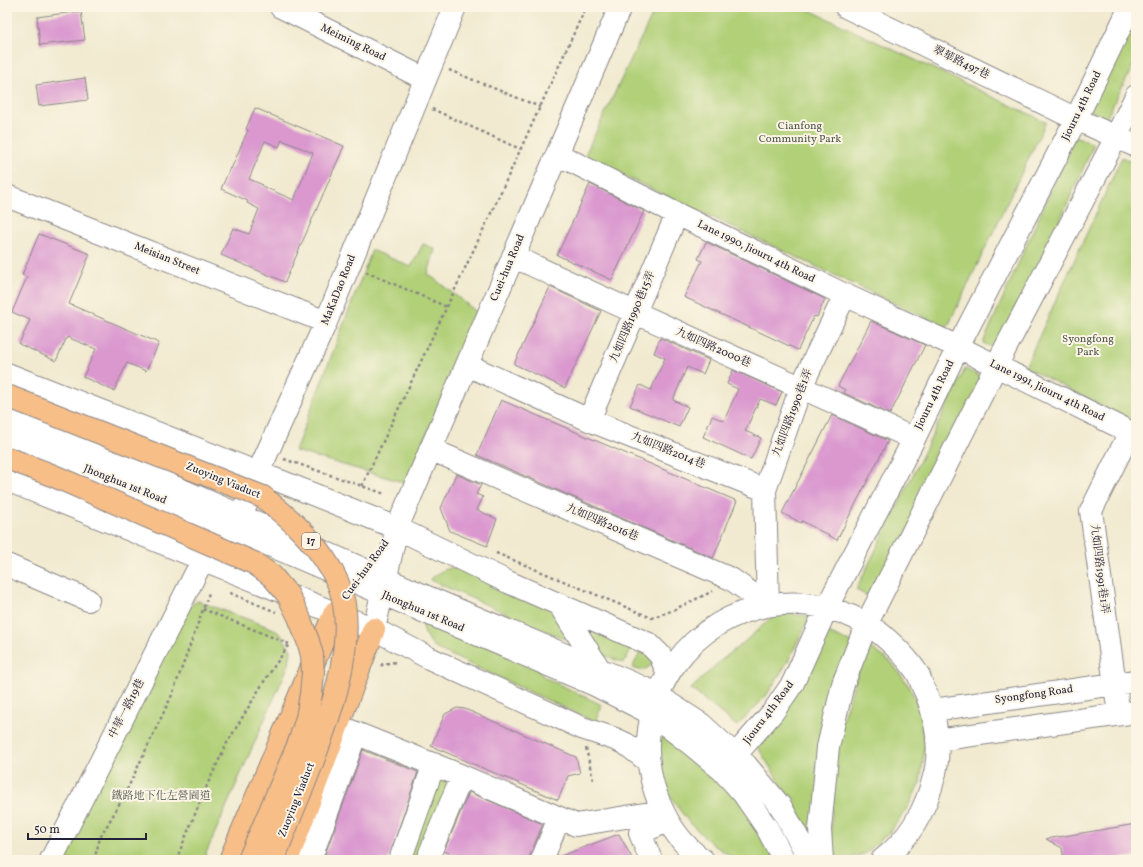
<svg xmlns="http://www.w3.org/2000/svg" width="1143" height="867" font-family="Vollkorn,'Noto Serif TC',serif">
  <style>
    .green { fill: #b1d078; stroke: #6a795a }
    .building { fill: #da98cf; fill-rule: evenodd }
    .lines { fill: none; stroke-linecap: round; stroke-linejoin: round }
    .minor-casing { stroke: #8a8686; stroke-width: 24 }
    .major-casing { stroke: #8a8686; stroke-width: 24 }
    .path { stroke: #8a8686; stroke-width: 2.5; stroke-dasharray: 3 3; stroke-linecap: butt }
    .minor { stroke: #fff; stroke-width: 22 }
    .major { stroke: #f7be88; stroke-width: 22 }
    .major-bridge-casing { stroke: #8a8686; stroke-width: 24; stroke-linecap: butt }
    .major-bridge { stroke: #f7be88; stroke-width: 22 }
    .labels { text-anchor: middle; dominant-baseline: central; stroke-width: 4; stroke-linejoin: round; paint-order: stroke }
    .shield { fill: #fcf5e5; stroke: #63616e; stroke-width: 1 }
    .shield-label { font-size: 10px; font-weight: bold; fill: #22223b }
    .street-label { font-size: 11px; fill: #22223b; stroke: #fcf5e5 }
    .park-label { font-size: 11px; fill: #4d564d; stroke: #fcf5e5 }
  </style>
  <rect width="100%" height="100%" fill="#fcf5e5"/>
  <filter id="ink" filterUnits="userSpaceOnUse"><feTurbulence type="fractalNoise" baseFrequency=".025" numOctaves="2"/><feDisplacementMap in="SourceGraphic" scale="8" xChannelSelector="R" yChannelSelector="G"/><feConvolveMatrix kernelMatrix="1 2 1 2 8 2 1 2 1" color-interpolation-filters="sRGB"/></filter>
  <filter id="wash" filterUnits="userSpaceOnUse"><feTurbulence type="fractalNoise" baseFrequency=".012" numOctaves="4" result="noise"/><feDisplacementMap in="SourceGraphic" scale="16" xChannelSelector="R" yChannelSelector="G"/><feGaussianBlur stdDeviation="0.9" result="paint"/><feColorMatrix in="noise" values="0 0 0 0 0 0 0 0 0 0 0 0 0 0 0 0 0 1.4 0 .05"/><feComposite in="paint" operator="in"/></filter>
  <g filter="url(#wash)">
    <rect width="100%" height="100%" fill="#f1ead0"/>
    <path class="green" d="M656,7H803L1046,122L947,328L584,157Z
      M1136,15V60L1106,119L1088,109Z
      M1075,136L1094,144L1001,352L983,343Z
      M1122,157L1136,164V423L1025,367Z
      M423,244L435,249L428,274L478,313L406,483L295,451L372,250L411,267Z
      M965,369L984,378L874,599L856,590Z
      M460,567L556,609L578,645L430,580C441,570 445,568 460,567Z
      M198,601L274,629L282,636L291,650L289,664L203,860H58L183,610Z
      M789,613L810,617L787,663L766,696L737,726L691,689L720,661L742,644L772,617Z
      M572,616L634,643L624,663L591,650Z
      M421,617L532,663L544,677L602,705L595,722L435,648L425,635Z
      M823,631L852,643L812,841L797,810L757,746Z
      M867,645L892,663L911,689L922,719L925,746L920,783L907,808L891,831L866,853L847,860H831L832,796L838,733Z
      M643,647L653,662C647,671 642,671 632,668Z
      M658,727L740,801L776,860H737L712,844L688,821L673,801L663,783L659,762Z
      M436,770L456,779L424,860H406Z"/>
    <g id="blocks">
      <path class="building" d="M81,11L85,40L40,45L37,17Z
        M85,78L88,100L39,106L36,85Z
        M255,108L344,146L285,282L221,255L233,228L249,234L259,209L247,203L248,201L221,189L230,168L231,169L248,130L246,129ZM282,140L313,153L294,200L262,186L263,185L249,179L265,141L279,147Z
        M590,184L644,211L612,280L557,255Z
        M39,234L90,254L69,304L159,343L146,371L127,363L114,391L83,377L96,349L67,337L56,361L19,344L30,320L12,312L27,277L22,275Z
        M706,242L825,299L817,317L814,316L798,350L684,297L702,261L698,259Z
        M550,287L601,311L565,388L514,364Z
        M871,321L925,345L890,414L844,393L845,390L838,386Z
        M660,338L709,360L703,374L687,367L673,400L688,407L679,427L630,406L640,385L651,390L665,358L654,353Z
        M733,370L782,392L776,405L760,399L745,431L761,438L751,459L703,437L712,416L724,421L738,389L727,384Z
        M501,400L737,501L713,558L477,455Z
        M832,415L888,441L837,540L802,521L801,523L782,513Z
        M456,474L481,485L476,494L483,497L477,510L497,519L487,546L450,531L441,508Z
        M457,708L465,709L576,757L580,773L568,776L558,800L431,746L445,714Z
        M363,750L418,772L388,860H323Z
        M469,792L543,824L528,860H466L444,851Z
        M1136,824V856L1107,860H1064L1062,848L1046,839Z
        M619,834L633,860H555L556,858Z"/>
    </g>
  </g>
  <g filter="url(#ink)">
    <use href="#blocks" fill-opacity="0" stroke="#8a8686" stroke-width="1"/>
    <g class="lines">
      <defs>
        <path id="minor" d="M281,7L425,79
          M846,7L1076,119L1136,146
          M557,154L677,214L845,295L958,347L1136,435
          M7,196L326,322
          M513,256C646,319 780,377 914,439
          M467,365L589,420L765,490L768,605
          M7,374L258,473L280,481L397,528L508,582L649,644L660,655L668,674
          M7,414L425,596L658,694L670,704L701,724L746,765L781,807L810,860
          M589,420L677,214
          M7,438L181,507L595,685L652,714L692,745L722,770L743,793L767,828L784,860
          M430,449L731,579L768,605
          M7,480L374,629L429,658L582,728L615,739L626,744L649,762
          M765,490L801,387L845,295
          M7,565L88,600
          M560,606L600,670
          M374,629L397,528L620,7
          M933,710L1136,681
          M1119,714L1091,511L1130,432
          M338,726L462,776L576,825L663,811
          M937,740L1136,712
          M725,767L773,712L793,683L827,607L914,439L958,347L1076,119L1130,7
          M430,853L462,776
          M51,860L203,559L236,531L258,473L326,322L455,7
          M310,860L356,733
          M400,860L434,764
          M542,860L559,818
          M651,860L640,833L668,821
          M703,860C664,832 643,778 649,730C652,706 661,684 675,664C723,597 816,584 881,634C895,646 910,660 919,676C921,682 923,688 926,693C936,718 941,746 935,773C927,807 910,839 882,860
          M822,860L820,829L828,747L843,684L867,623L996,366L1111,147L1136,96"/>
        <path id="major" d="M230,860L335,612
          M287,860L374,629"/>
      </defs>
      <use href="#minor" class="minor-casing"/>
      <use href="#major" class="major-casing"/>
      <path class="path" d="M449,70L540,107
        M432,109L520,149
        M366,272L447,307
        M284,459L385,494
        M362,486L493,209L586,7
        M496,553L652,618L671,611L713,591
        M230,593L276,612
        M203,609L289,644
        M381,666L383,664L396,662
        M586,748L593,780
        M94,860L100,838L124,796L172,695L209,593
        M176,860L208,783L227,743L263,683L290,643"/>
      <use href="#minor" class="minor"/>
      <use href="#major" class="major"/>
      <defs>
        <path id="major-bridge" d="M7,396L263,497C293,521 322,547 338,583C362,639 325,730 304,784C293,809 283,835 273,860
          M7,458L54,476L254,563L272,576L288,595L299,617L308,641L312,655L313,673L311,694L307,718L299,743L249,860"/>
      </defs>
      <use href="#major-bridge" class="major-bridge-casing"/>
      <use href="#major-bridge" class="major-bridge"/>
    </g>
  </g>
  <g class="labels">
    <rect class="shield" x="302" y="533" width="18" height="16" rx="3"/>
    <g class="shield-label">
      <text x="311" y="541">17</text>
    </g>
    <g class="street-label">
      <text transform="translate(353 43) rotate(26)">Meiming Road</text>
      <text transform="translate(961 63) rotate(26)">翠華路497巷</text>
      <text transform="translate(1082 106) rotate(-64)">Jiouru 4th Road</text>
      <text transform="translate(756 252) rotate(26)">Lane 1990, Jiouru 4th Road</text>
      <text transform="translate(167 259) rotate(22)">Meisian Street</text>
      <text transform="translate(508 268) rotate(-67)">Cuei-hua Road</text>
      <text transform="translate(339 290) rotate(-68)">MaKaDao Road</text>
      <text transform="translate(633 317) rotate(-67)">九如四路1990巷15弄</text>
      <text transform="translate(713 348) rotate(24)">九如四路2000巷</text>
      <text transform="translate(1047 391) rotate(26)">Lane 1991, Jiouru 4th Road</text>
      <text transform="translate(935 395) rotate(-64)">Jiouru 4th Road</text>
      <text transform="translate(793 413) rotate(-69)">九如四路1990巷1弄</text>
      <text transform="translate(668 451) rotate(22)">九如四路2014巷</text>
      <text transform="translate(223 481) rotate(22)">Zuoying Viaduct</text>
      <text transform="translate(125 485) rotate(22)">Jhonghua 1st Road</text>
      <text transform="translate(602 523) rotate(23)">九如四路2016巷</text>
      <text transform="translate(1099 569) rotate(83)">九如四路1991巷1弄</text>
      <text transform="translate(366 570) rotate(-54)">Cuei-hua Road</text>
      <text transform="translate(423 612) rotate(23)">Jhonghua 1st Road</text>
      <text transform="translate(1034 695) rotate(-8)">Syongfong Road</text>
      <text transform="translate(127 709) rotate(-63)">中華一路19巷</text>
      <text transform="translate(769 713) rotate(-53)">Jiouru 4th Road</text>
      <text transform="translate(297 800) rotate(-68)">Zuoying Viaduct</text>
    </g>
    <g class="park-label">
      <text x="800" y="126">Cianfong<tspan x="800" dy="13">Community Park</tspan></text>
      <text x="1088" y="339">Syongfong<tspan x="1088" dy="13">Park</tspan></text>
      <text x="161" y="796">鐵路地下化左營園道</text>
    </g>
  </g>
  <rect width="1143" height="867" fill="none" stroke="#fcf5e5" stroke-width="24"/>
  <path d="M28 833v6h118v-6" fill="none" stroke="#22223b" stroke-width="2"/>
  <text x="34" y="833" font-size="12" fill="#22223b" stroke="#fcf5e5" stroke-width="3" paint-order="stroke">50 m</text>
</svg>
